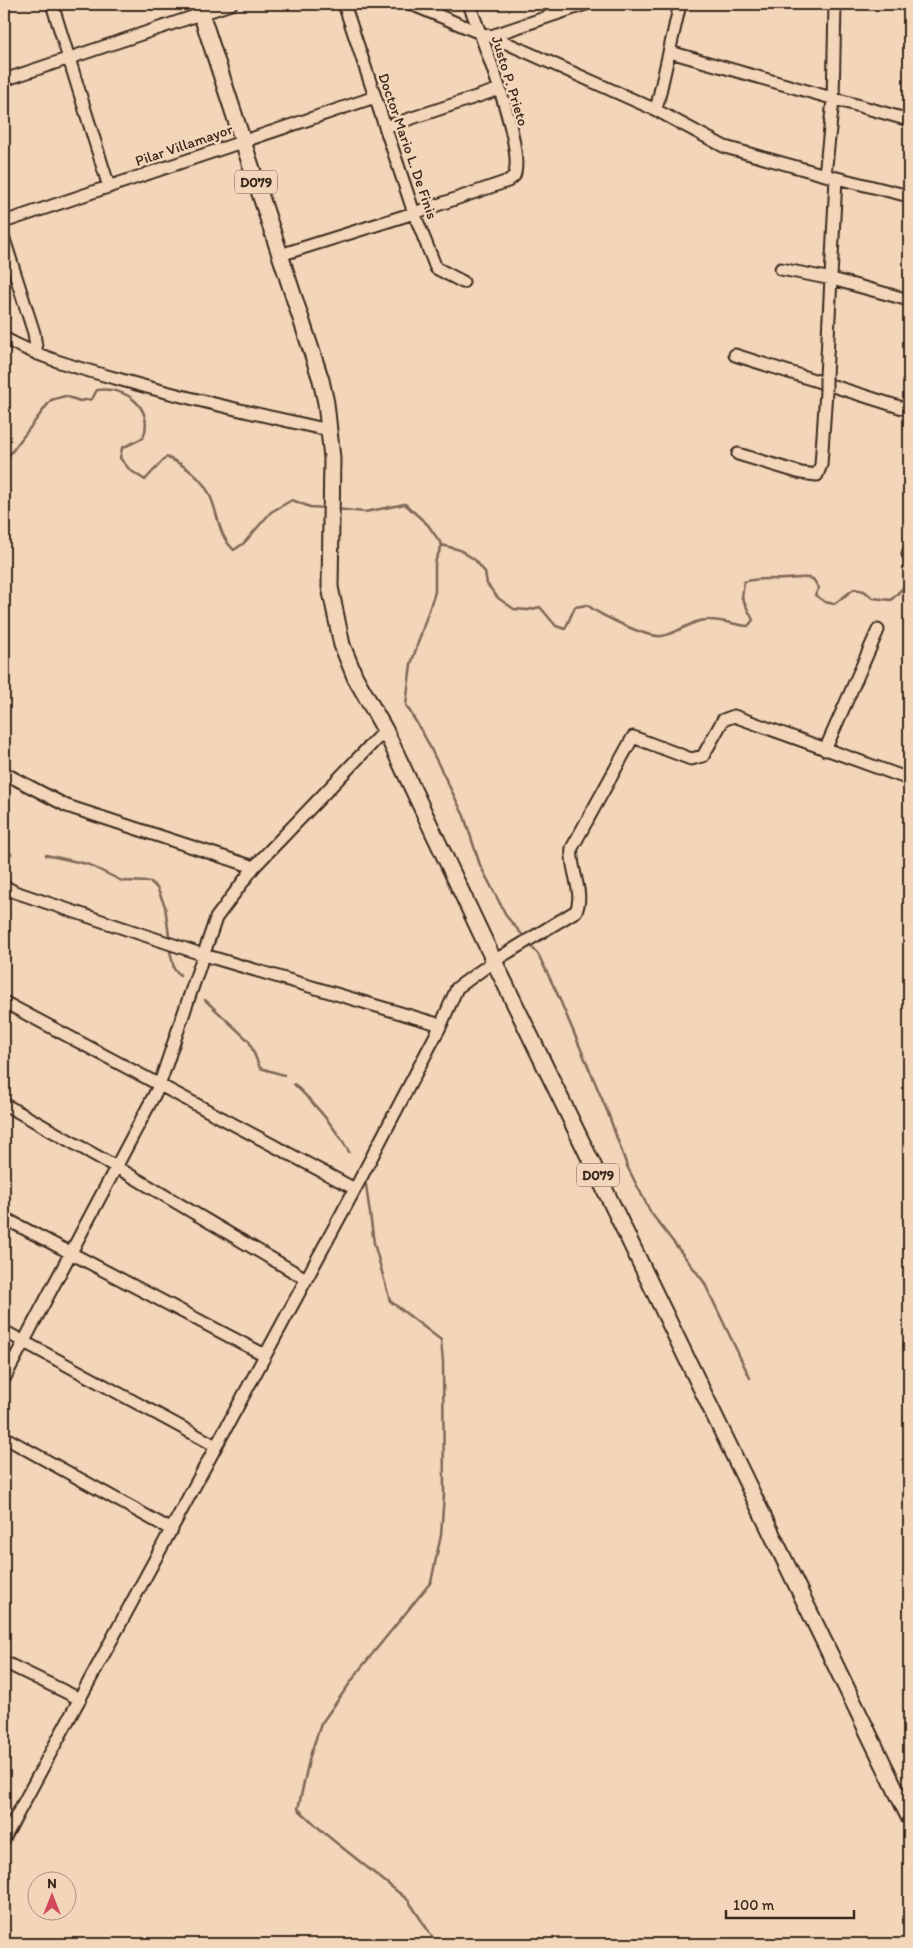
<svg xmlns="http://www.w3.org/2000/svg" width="913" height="1948" font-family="Itim,sans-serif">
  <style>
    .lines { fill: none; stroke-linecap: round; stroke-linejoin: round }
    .stream { stroke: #7e6856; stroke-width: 2.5 }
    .minor-casing { stroke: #3b2a1e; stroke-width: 15 }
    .major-casing { stroke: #3b2a1e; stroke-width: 19 }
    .minor { stroke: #f3d5b9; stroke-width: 11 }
    .major { stroke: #f3d5b9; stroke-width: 15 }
    .minor-bridge-casing { stroke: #3b2a1e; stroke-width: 15; stroke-linecap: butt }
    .minor-bridge { stroke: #f3d5b9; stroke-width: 11 }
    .labels { text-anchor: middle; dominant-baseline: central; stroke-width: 5; stroke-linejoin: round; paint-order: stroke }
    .shield { fill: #f3d5b9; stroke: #725d4c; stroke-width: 1 }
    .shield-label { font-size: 14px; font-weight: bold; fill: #3b2a1e }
    .street-label { font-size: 15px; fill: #3b2a1e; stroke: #f3d5b9 }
  </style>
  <rect width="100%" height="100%" fill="#f3d5b9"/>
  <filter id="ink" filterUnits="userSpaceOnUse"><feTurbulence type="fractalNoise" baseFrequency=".02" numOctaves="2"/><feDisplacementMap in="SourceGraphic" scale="10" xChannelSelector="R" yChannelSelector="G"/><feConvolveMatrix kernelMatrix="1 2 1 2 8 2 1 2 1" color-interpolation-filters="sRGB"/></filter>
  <g filter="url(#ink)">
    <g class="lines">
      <path class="stream" d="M4,462L51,400L65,396L80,401L92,399L97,390C126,386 155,408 143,438L122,448L120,458L130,470L145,480L166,457C184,464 204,479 211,498C219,517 218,535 234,550L244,543L271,512L292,500L310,507L325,508
        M335,509L365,512L405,504L428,525L442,545L460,550L475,560L485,572L487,584L498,598L514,609L528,610L540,607L556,626L565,629L575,607L587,605C600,615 646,638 662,636C678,634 692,619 709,620C722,620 736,625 748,626L753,620L742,598L744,582C759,577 770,580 785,579C796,579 802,576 813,579L819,588L815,595L825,602L834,604L854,589L864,591L873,598L891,600L909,582
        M442,545L435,562V592L411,664L406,705L425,737L464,816L480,865L507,917L525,938
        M4,847L11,854
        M46,855L87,864L122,881L151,882L157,888L165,906L169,936
        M528,943L538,954L557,993L608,1113L627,1166L651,1213L704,1282L750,1378
        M170,951L174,969L180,975
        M205,1000L249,1041L260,1068L284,1075
        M294,1084C316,1105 334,1125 349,1152
        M366,1185L374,1243L390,1301L441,1340L443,1362L444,1495L441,1535L431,1582L360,1669L321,1724L310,1756L298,1809L329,1837L408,1900L437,1944"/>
      <defs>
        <path id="minor" d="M52,4L109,187
          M344,4L414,213L436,268L463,282
          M411,4L480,33L491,36L656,110L725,147L825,175L909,196
          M491,36L586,4
          M670,52L909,120
          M4,80L231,4
          M656,110L680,4
          M385,127L500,89
          M825,175L833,100L835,4
          M4,222L375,97
          M4,239L34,333L37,354
          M280,255L414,213L508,181L514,176C526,148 481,36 469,4
          M781,269L832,279L909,300
          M4,338C44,360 86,370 129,382C195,401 262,415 329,430
          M735,355L909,410
          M826,377L836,178
          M738,454L801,473L817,475L821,465L826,391
          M908,554L909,551
          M825,750L878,630
          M4,773L67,806L254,867
          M4,886L15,892L204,955L441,1025
          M4,1002L355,1189
          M4,1104L118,1168L306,1279
          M4,1218L265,1355
          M4,1331L216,1446
          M4,1379L159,1086L216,918L254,867L385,730
          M4,1437L172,1530
          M4,1662L80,1699
          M4,1839L355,1189L441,1025L457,988L494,961L576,911C585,893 569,868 572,848L633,737L691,759L703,756L723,720L734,716L909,779"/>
        <path id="major" d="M198,4L321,380L326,403L332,458L330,587L342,645L355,677L385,730L494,961L909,1817"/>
      </defs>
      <use href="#minor" class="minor-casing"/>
      <use href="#major" class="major-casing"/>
      <use href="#minor" class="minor"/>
      <use href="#major" class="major"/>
      <defs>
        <path id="minor-bridge" d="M826,391V377"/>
      </defs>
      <use href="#minor-bridge" class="minor-bridge-casing"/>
      <use href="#minor-bridge" class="minor-bridge"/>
    </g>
  </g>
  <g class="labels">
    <g class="shield">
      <rect x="235" y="170.5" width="42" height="23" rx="4"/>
      <rect x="577" y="1163.5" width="42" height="23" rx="4"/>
    </g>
    <g class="shield-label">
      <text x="256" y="182">D079</text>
      <text x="598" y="1175">D079</text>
    </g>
    <g class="street-label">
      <text transform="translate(510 81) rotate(73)">Justo P. Prieto</text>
      <text transform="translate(184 145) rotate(-19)">Pilar Villamayor</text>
      <text transform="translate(408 146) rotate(71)">Doctor Mario L. De Finis</text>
    </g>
  </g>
  <rect width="913" height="1948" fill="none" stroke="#f3d5b9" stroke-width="20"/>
  <rect x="10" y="10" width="893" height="1928" fill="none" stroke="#3b2a1e" stroke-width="2" filter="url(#ink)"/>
  <g transform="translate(52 1896)"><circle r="24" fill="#f3d5b9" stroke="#a9917b"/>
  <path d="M0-4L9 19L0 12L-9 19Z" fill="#d1495b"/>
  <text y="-8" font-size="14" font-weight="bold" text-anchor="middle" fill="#3b2a1e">N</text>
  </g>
  <path d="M726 1910v8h128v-8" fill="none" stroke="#3b2a1e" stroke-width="2.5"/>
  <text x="733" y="1910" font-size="15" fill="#3b2a1e" stroke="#f3d5b9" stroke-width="4" paint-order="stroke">100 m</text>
</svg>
